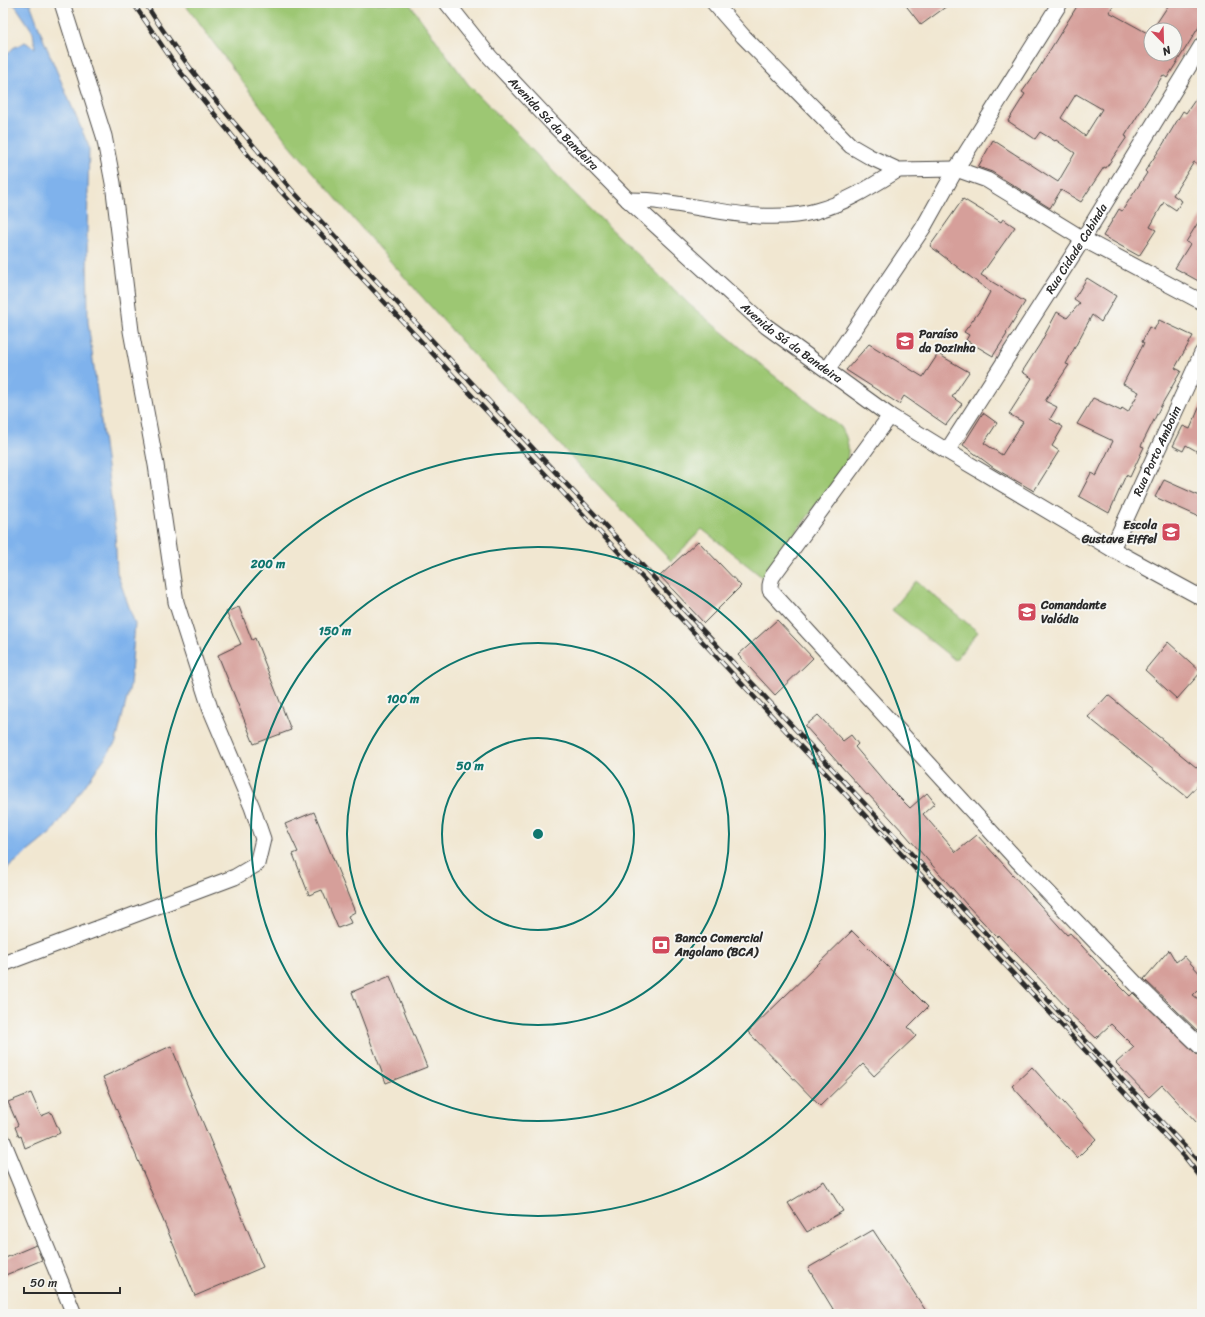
<svg xmlns="http://www.w3.org/2000/svg" width="1205" height="1317" font-family="Sriracha,sans-serif">
  <style>
    .green { fill: #9dc773; stroke: #64794f }
    .water { fill: #7fb2ec; stroke: #556e8c }
    .building { fill: #d69f9a; fill-rule: evenodd }
    .lines { fill: none; stroke-linecap: round; stroke-linejoin: round }
    .street-casing { stroke: #494744; stroke-width: 17 }
    .street { stroke: #fff; stroke-width: 15 }
    .rail-casing { stroke: #2b2b2b; stroke-width: 4.5 }
    .rail { stroke: #f6f6f2; stroke-width: 3; stroke-dasharray: 9; stroke-linecap: butt }
    .ring { fill: none; stroke: #0f766e; stroke-width: 2 }
    .labels { text-anchor: middle; dominant-baseline: central; stroke-width: 4; stroke-linejoin: round; paint-order: stroke }
    .street-label { font-size: 12px; fill: #2b2b2b; stroke: #f6f6f2 }
    .poi-label { font-size: 12px; font-weight: bold; fill: #2b2b2b; stroke: #f6f6f2; text-anchor: start }
    .centre { fill: #0f766e; stroke: #f6f6f2; stroke-width: 2 }
    .ring-label { font-size: 12px; text-anchor: middle; font-weight: bold; fill: #0f766e; stroke: #f6f6f2; stroke-width: 4; stroke-linejoin: round; paint-order: stroke }
  </style>
  <rect width="100%" height="100%" fill="#f6f6f2"/>
  <filter id="ink" filterUnits="userSpaceOnUse"><feTurbulence type="fractalNoise" baseFrequency=".025" numOctaves="2"/><feDisplacementMap in="SourceGraphic" scale="8" xChannelSelector="R" yChannelSelector="G"/><feConvolveMatrix kernelMatrix="1 2 1 2 8 2 1 2 1" color-interpolation-filters="sRGB"/></filter>
  <filter id="wash" filterUnits="userSpaceOnUse"><feTurbulence type="fractalNoise" baseFrequency=".012" numOctaves="4" result="noise"/><feDisplacementMap in="SourceGraphic" scale="16" xChannelSelector="R" yChannelSelector="G"/><feGaussianBlur stdDeviation="0.9" result="paint"/><feColorMatrix in="noise" values="0 0 0 0 0 0 0 0 0 0 0 0 0 0 0 0 0 1.4 0 .05"/><feComposite in="paint" operator="in"/></filter>
  <g filter="url(#wash)">
    <rect width="100%" height="100%" fill="#f1e7d1"/>
    <path class="green" d="M184,3H409L468,84L575,194L690,305L772,374L841,427C850,442 849,450 846,466L762,577L702,529L671,561L473,354L382,252L285,139Z
      M916,581L978,632L955,660L892,610Z"/>
    <path class="water" d="M10,3H30L44,41L89,147L87,234L88,322L115,528L117,573L135,624L130,686L116,742L52,832L3,872V59L13,48L25,42L35,48L33,32L15,5Z"/>
    <g id="blocks">
      <path class="building" d="M904,3H951L921,25Z
        M1079,3H1115L1109,12L1151,35V54H1175V30H1152L1170,3H1202V22L1167,78L1163,75L1125,136L1127,137L1106,168L1104,167L1081,202L1061,190L1050,208L992,172L978,167L993,140L1058,182L1075,153L1056,140L1055,141L1040,132L1035,139L1008,121L1025,94L1022,92L1037,71ZM1076,94L1102,109L1085,136L1061,118Z
        M1202,90V166L1194,162L1173,195L1182,201L1176,210L1164,202L1150,227L1156,230L1139,256L1103,236L1119,209L1122,211L1147,173L1145,171L1162,146L1183,111L1186,113Z
        M963,199L1001,222L1003,219L1015,227L981,275L1025,302L1006,333L1007,334L993,356L966,340L969,335L964,332L981,309L990,292L930,246Z
        M1202,216V283L1175,268L1190,244L1186,242Z
        M1087,278L1116,296L1101,322L1092,315L1066,364L1069,365L1045,401L1057,407L1050,419L1063,427L1052,446L1059,451L1034,491L994,468L963,445L983,413L997,423L984,443L1002,455L1023,422L1009,414L1032,378L1022,372L1040,344L1057,312L1067,318L1080,303L1074,299Z
        M1159,320L1193,336L1175,368L1181,371L1162,404L1141,446L1144,447L1130,477L1126,475L1109,513L1079,496L1091,473L1096,476L1113,441L1077,424L1093,398L1121,411L1122,408L1128,412L1139,392L1123,384L1144,343L1142,342L1149,327L1154,330Z
        M869,344L923,377L938,354L969,372L952,397L962,404L946,425L904,396L899,404L846,370Z
        M1202,401V454L1186,445L1183,451L1173,446L1183,426L1190,429Z
        M1164,480L1202,497V518L1155,497Z
        M698,541L741,586L704,623L660,576Z
        M239,607L252,640L255,638L291,730L254,744L218,655L241,644L226,612Z
        M777,620L813,658L775,695L738,655Z
        M1168,642L1201,672L1177,699L1145,670Z
        M1108,695L1202,772V781L1187,797L1088,717Z
        M818,715L843,741L851,735L858,744L855,747L890,788L910,808L927,793L935,803L923,814L956,852L977,835L1067,935L1070,933L1105,971L1130,996L1133,993L1196,1054L1202,1057V1117L1197,1123L1162,1085L1149,1097L1116,1063L1134,1047L1111,1024L1096,1038L1067,1011L1068,1009L998,935L997,937L967,905L904,833L868,794L867,795L805,726Z
        M314,812L355,912L348,916L351,923L338,928L322,890L309,895L293,854L298,852L285,824Z
        M852,931L928,1007L908,1027L916,1036L874,1076L863,1064L820,1106L748,1032Z
        M1169,950L1176,962L1184,956L1202,976V986L1193,995L1202,1002V1035L1144,979Z
        M390,976L427,1067L386,1083L352,992Z
        M171,1046L263,1267L195,1296L103,1077Z
        M1032,1067L1096,1139L1077,1158L1012,1086Z
        M31,1093L41,1116L51,1112L60,1133L25,1148L21,1136L19,1137L15,1127L18,1125L8,1102Z
        M824,1181L843,1211L807,1232L788,1203Z
        M873,1230L928,1314H836L808,1268Z
        M36,1245L42,1260L3,1276V1259Z"/>
    </g>
  </g>
  <g filter="url(#ink)">
    <use href="#blocks" fill-opacity="0" stroke="#494744" stroke-width="1"/>
    <g class="lines">
      <defs>
        <g id="street">
          <path id="s1" d="M447,3L490,57L551,122L628,200L766,326L890,416L947,451L1112,549L1202,598"/>
          <path d="M714,3L743,36L851,146L870,157L898,170L956,169L987,180L1083,239L1202,302"/>
          <path d="M628,200C640,200 651,200 662,202C712,208 766,225 816,211C846,203 872,186 898,170"/>
          <path d="M827,370L923,228L956,169L1060,3"/>
          <path d="M890,416L772,577L770,585V590L1017,860L1139,987L1202,1048"/>
          <path id="s2" d="M947,451L1083,239L1202,45"/>
          <path id="s3" d="M1112,549L1202,353"/>
          <path d="M3,964L235,877L257,864L263,839L252,807L210,708L176,602L156,465L131,331L113,183L104,136L62,3"/>
          <path d="M3,1141L74,1314"/>
        </g>
      </defs>
      <use href="#street" class="street-casing"/>
      <use href="#street" class="street"/>
      <defs>
        <path id="rail" d="M133,3L178,69L256,165L1184,1156L1202,1179
          M145,3C187,70 239,129 291,189L1202,1165"/>
      </defs>
      <use href="#rail" class="rail-casing"/>
      <use href="#rail" class="rail"/>
    </g>
  </g>
  <g class="ring">
    <circle cx="538" cy="834" r="96"/>
    <circle cx="538" cy="834" r="191"/>
    <circle cx="538" cy="834" r="287"/>
    <circle cx="538" cy="834" r="382"/>
  </g>
  <defs>
    <symbol id="school-square" viewBox="-11 -11 22 22"><rect x="-9" y="-9" width="18" height="18" rx="4" fill="#d1495b" stroke="#f6f6f2"/><path d="M0-5L7-2L0 1L-7-2ZM-4 1L0 2.5L4 1V4Q0 6-4 4Z" fill="#fff"/></symbol>
    <symbol id="university-square" viewBox="-11 -11 22 22"><rect x="-9" y="-9" width="18" height="18" rx="4" fill="#d1495b" stroke="#f6f6f2"/><path d="M0-5L7-2L0 1L-7-2ZM-4 1L0 2.5L4 1V4Q0 6-4 4Z" fill="#fff"/></symbol>
    <symbol id="bank-square" viewBox="-11 -11 22 22"><rect x="-9" y="-9" width="18" height="18" rx="4" fill="#d1495b" stroke="#f6f6f2"/><path d="M-6-4H6V4H-6ZM0-2.3a2.3 2.3 0 1 0 0 4.6a2.3 2.3 0 1 0 0-4.6Z" fill="#fff"/></symbol>
  </defs>
  <g fill-rule="evenodd">
    <use href="#school-square" x="894" y="330" width="22" height="22"/>
    <use href="#school-square" x="1160" y="521" width="22" height="22"/>
    <use href="#university-square" x="1016" y="601" width="22" height="22"/>
    <use href="#bank-square" x="650" y="934" width="22" height="22"/>
  </g>
  <g class="labels">
    <g class="street-label">
      <text stroke="none"><textPath href="#s1" startOffset="161">Avenida Sá da Bandeira</textPath></text>
      <text stroke="none"><textPath href="#s2" startOffset="240">Rua Cidade Cabinda</textPath></text>
      <text stroke="none"><textPath href="#s1" startOffset="485">Avenida Sá da Bandeira</textPath></text>
      <text stroke="none"><textPath href="#s3" startOffset="108">Rua Porto Amboim</textPath></text>
    </g>
    <g class="poi-label">
      <text x="919" y="334">Paraíso<tspan x="919" dy="14">da Dozinha</tspan></text>
      <text x="1157" y="525" text-anchor="end">Escola<tspan x="1157" dy="14">Gustave Eiffel</tspan></text>
      <text x="1041" y="605">Comandante<tspan x="1041" dy="14">Valódia</tspan></text>
      <text x="675" y="938">Banco Comercial<tspan x="675" dy="14">Angolano (BCA)</tspan></text>
    </g>
  </g>
  <circle cx="538" cy="834" r="6" class="centre"/>
  <g class="ring-label">
    <text x="268" y="568">200 m</text>
    <text x="335" y="635">150 m</text>
    <text x="403" y="703">100 m</text>
    <text x="470" y="770">50 m</text>
  </g>
  <rect width="1205" height="1317" fill="none" stroke="#f6f6f2" stroke-width="16"/>
  <g transform="translate(1163 42) rotate(157)"><circle r="19" fill="#f6f6f2" stroke="#a5a5a2"/>
  <path d="M0-3L7 15L0 10L-7 15Z" fill="#d1495b"/>
  <text y="-6" font-size="11" font-weight="bold" text-anchor="middle" fill="#2b2b2b">N</text>
  </g>
  <path d="M24 1287v6h96v-6" fill="none" stroke="#2b2b2b" stroke-width="2"/>
  <text x="30" y="1287" font-size="12" fill="#2b2b2b" stroke="#f6f6f2" stroke-width="3" paint-order="stroke">50 m</text>
</svg>
